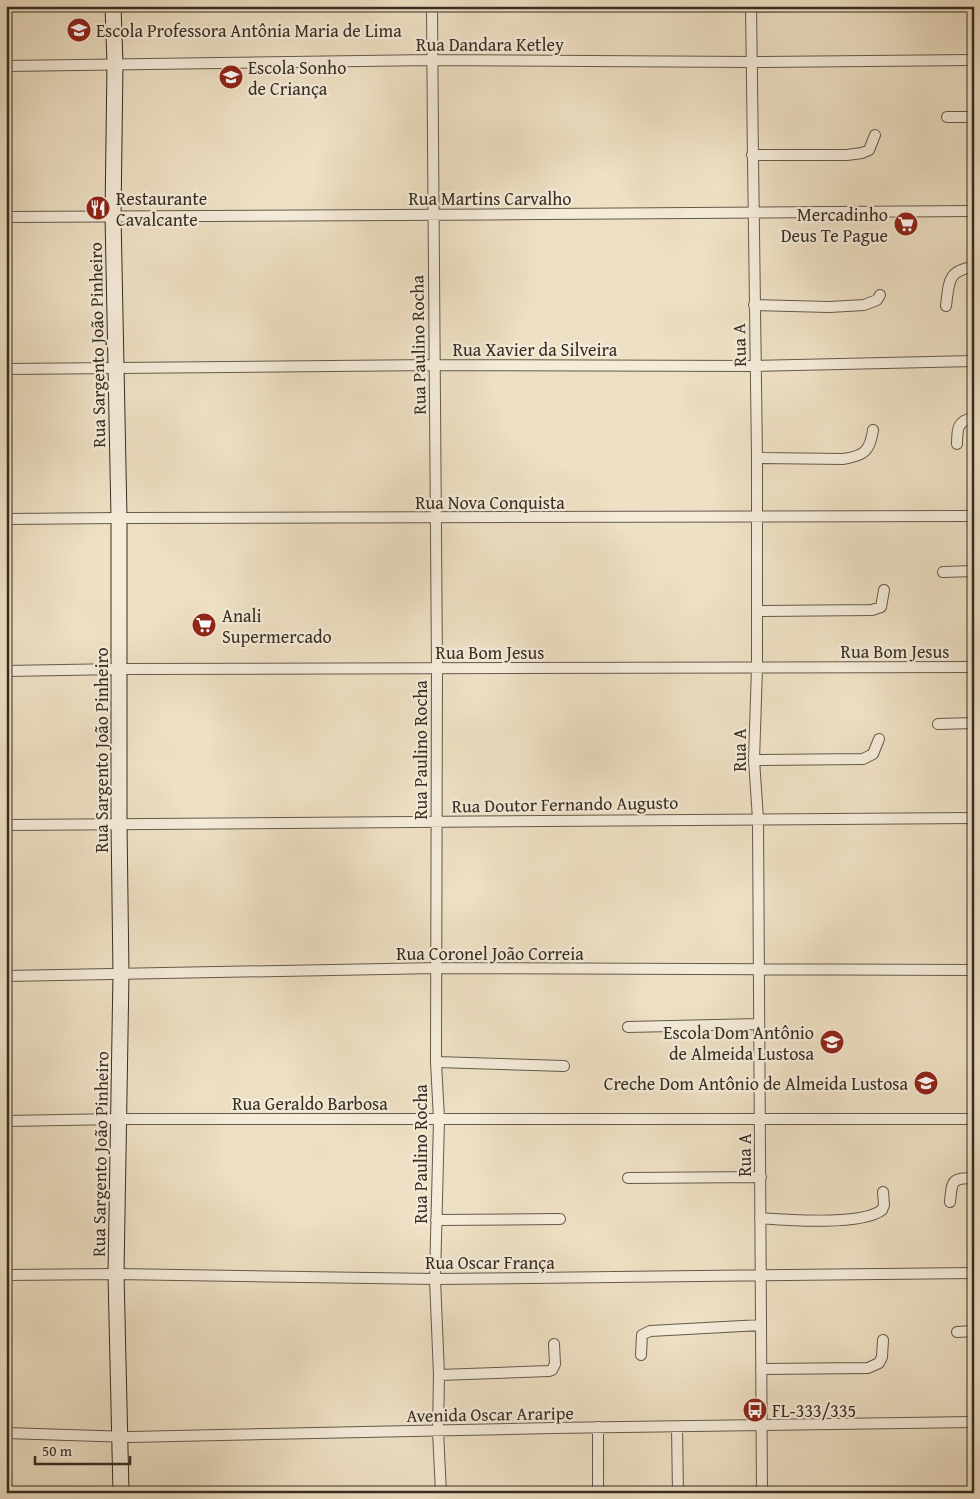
<svg xmlns="http://www.w3.org/2000/svg" width="980" height="1499" font-family="'Gentium Book Plus',serif">
  <style>
    .lines { fill: none; stroke-linecap: round; stroke-linejoin: round }
    .street-casing { stroke: #645a4b; stroke-width: 12 }
    .secondary-casing { stroke: #362d23; stroke-width: 17 }
    .street { stroke: #f4ebd9; stroke-width: 10 }
    .secondary { stroke: #f4ebd9; stroke-width: 15 }
    .labels { text-anchor: middle; dominant-baseline: central; stroke-width: 4.5; stroke-linejoin: round; paint-order: stroke }
    .poi-label { font-size: 18px; fill: #362d23; stroke: #f4ebd9; text-anchor: start }
    .street-label { font-size: 18px; fill: #362d23; stroke: #f4ebd9 }
  </style>
  <rect width="100%" height="100%" fill="#eee0c4"/>
  <filter id="stains"><feTurbulence type="fractalNoise" baseFrequency=".004" numOctaves="4"/><feColorMatrix values="0 0 0 0 .2 0 0 0 0 .09 0 0 0 0 .02 0 0 0 .5 -.17"/></filter>
  <radialGradient id="worn" r=".72"><stop offset=".6" stop-color="#630" stop-opacity="0"/><stop offset="1" stop-color="#630" stop-opacity=".3"/></radialGradient>
  <g class="lines">
    <defs>
      <path id="street" d="M432,6L437,668L436,1062L439,1119L435,1279L439,1375L438,1431L441,1493
        M751,6L757,458V668L754,760L758,819L762,1493
        M751,7L814,6
        M6,66L432,60L752,62L974,60
        M947,117H974
        M752,155H847L862,153L869,150L875,135
        M6,217C329,213 651,216 974,211
        M754,305L829,307L864,305L877,300L880,295
        M946,306C949,283 947,270 974,267
        M6,369L435,365L755,366L974,361
        M957,444C957,430 957,420 974,418
        M757,458L843,459C863,456 870,452 873,430
        M6,519L119,518L974,516
        M943,572L974,571
        M757,611L872,610L881,607L884,590
        M6,671L119,669L974,667
        M938,724L974,723
        M754,760L863,759L873,754L879,739
        M6,825L974,818
        M6,976L437,968L974,970
        M628,1027L759,1024
        M436,1062L564,1066
        M6,1121L120,1119H974
        M628,1178L761,1177
        M950,1202C952,1181 951,1178 974,1178
        M760,1218C787,1220 861,1226 882,1210L884,1205L883,1192
        M436,1220L560,1219
        M6,1275L116,1274L435,1279L974,1273
        M957,1332L974,1331
        M641,1355L642,1335L650,1331L761,1325
        M761,1369L868,1368L879,1363L882,1357L883,1340
        M439,1375L549,1371L552,1370L555,1364L554,1344
        M598,1427V1493
        M677,1427L678,1493
        M6,1433L130,1437L553,1428L974,1422"/>
      <path id="secondary" d="M113,6L115,64L113,215L119,518V824L121,974L116,1274L121,1493"/>
    </defs>
    <use href="#street" class="street-casing"/>
    <use href="#secondary" class="secondary-casing"/>
    <use href="#street" class="street"/>
    <use href="#secondary" class="secondary"/>
  </g>
  <defs>
    <symbol id="school-disc" viewBox="-11 -11 22 22"><circle r="9.5" fill="#8f2418" stroke="#f4ebd9"/><path d="M0-5L7-2L0 1L-7-2ZM-4 1L0 2.5L4 1V4Q0 6-4 4Z" fill="#fff"/></symbol>
    <symbol id="restaurant-disc" viewBox="-11 -11 22 22"><circle r="9.5" fill="#8f2418" stroke="#f4ebd9"/><path d="M-5-6h1v4h1v-4h1v4h1v-4h1v5L-1.5 .5V6h-2V.5L-5-1ZM5-6V6H3V1.5H1.5Q1.5-4 5-6Z" fill="#fff"/></symbol>
    <symbol id="supermarket-disc" viewBox="-11 -11 22 22"><circle r="9.5" fill="#8f2418" stroke="#f4ebd9"/><path d="M-6-5.5h2.5l.6 2H6L4.5 2H-2.5L-4.4-4H-6ZM-1.5 3.2a1.3 1.3 0 1 0 .1 0ZM3 3.2a1.3 1.3 0 1 0 .1 0Z" fill="#fff"/></symbol>
    <symbol id="bus-disc" viewBox="-11 -11 22 22"><circle r="9.5" fill="#8f2418" stroke="#f4ebd9"/><path d="M-5-6H5V4H4V6H2V4H-2V6H-4V4H-5ZM-3.5-4V0h7V-4ZM-3.5 1.2v1.5H-2V1.2ZM2 1.2v1.5H3.5V1.2Z" fill="#fff"/></symbol>
  </defs>
  <g fill-rule="evenodd">
    <use href="#school-disc" x="65" y="16" width="28" height="28"/>
    <use href="#school-disc" x="217" y="63" width="28" height="28"/>
    <use href="#restaurant-disc" x="84" y="194" width="28" height="28"/>
    <use href="#supermarket-disc" x="892" y="210" width="28" height="28"/>
    <use href="#supermarket-disc" x="190" y="611" width="28" height="28"/>
    <use href="#school-disc" x="818" y="1028" width="28" height="28"/>
    <use href="#school-disc" x="912" y="1069" width="28" height="28"/>
    <use href="#bus-disc" x="741" y="1396" width="28" height="28"/>
  </g>
  <g class="labels">
    <g class="poi-label">
      <text x="96" y="30">Escola Professora Antônia Maria de Lima</text>
      <text x="248" y="67">Escola Sonho<tspan x="248" dy="21">de Criança</tspan></text>
      <text x="116" y="198">Restaurante<tspan x="116" dy="21">Cavalcante</tspan></text>
      <text x="888" y="214" text-anchor="end">Mercadinho<tspan x="888" dy="21">Deus Te Pague</tspan></text>
      <text x="222" y="615">Anali<tspan x="222" dy="21">Supermercado</tspan></text>
      <text x="814" y="1032" text-anchor="end">Escola Dom Antônio<tspan x="814" dy="21">de Almeida Lustosa</tspan></text>
      <text x="908" y="1083" text-anchor="end">Creche Dom Antônio de Almeida Lustosa</text>
      <text x="772" y="1410">FL-333/335</text>
    </g>
    <g class="street-label">
      <text x="490" y="44">Rua Dandara Ketley</text>
      <text x="490" y="198">Rua Martins Carvalho</text>
      <text transform="translate(97 345) rotate(-91)">Rua Sargento João Pinheiro</text>
      <text transform="translate(418 345) rotate(-91)">Rua Paulino Rocha</text>
      <text transform="translate(739 345) rotate(-91)">Rua A</text>
      <text x="535" y="349">Rua Xavier da Silveira</text>
      <text x="490" y="502">Rua Nova Conquista</text>
      <text x="895" y="651">Rua Bom Jesus</text>
      <text x="490" y="652">Rua Bom Jesus</text>
      <text transform="translate(101 750) rotate(-90)">Rua Sargento João Pinheiro</text>
      <text transform="translate(420 750) rotate(-90)">Rua Paulino Rocha</text>
      <text transform="translate(739 750) rotate(-90)">Rua A</text>
      <text transform="translate(565 804) rotate(-1)">Rua Doutor Fernando Augusto</text>
      <text x="490" y="953">Rua Coronel João Correia</text>
      <text x="310" y="1103">Rua Geraldo Barbosa</text>
      <text transform="translate(100 1154) rotate(-89)">Rua Sargento João Pinheiro</text>
      <text transform="translate(420 1154) rotate(-90)">Rua Paulino Rocha</text>
      <text transform="translate(744 1155) rotate(-90)">Rua A</text>
      <text x="490" y="1262">Rua Oscar França</text>
      <text transform="translate(490 1414) rotate(-1)">Avenida Oscar Araripe</text>
    </g>
  </g>
  <rect width="980" height="1499" fill="none" stroke="#eee0c4" stroke-width="25"/>
  <rect x="8" y="8" width="965" height="1484" fill="none" stroke="#362d23" stroke-width="2.5"/>
  <rect x="12" y="12" width="955" height="1474" fill="none" stroke="#362d23"/>
  <path d="M35 1456v8h95v-8" fill="none" stroke="#362d23" stroke-width="2.5"/>
  <text x="42" y="1456" font-size="15" fill="#362d23" stroke="#f4ebd9" stroke-width="4" paint-order="stroke">50 m</text>
  <rect width="100%" height="100%" filter="url(#stains)"/>
  <rect width="100%" height="100%" fill="url(#worn)"/>
</svg>
